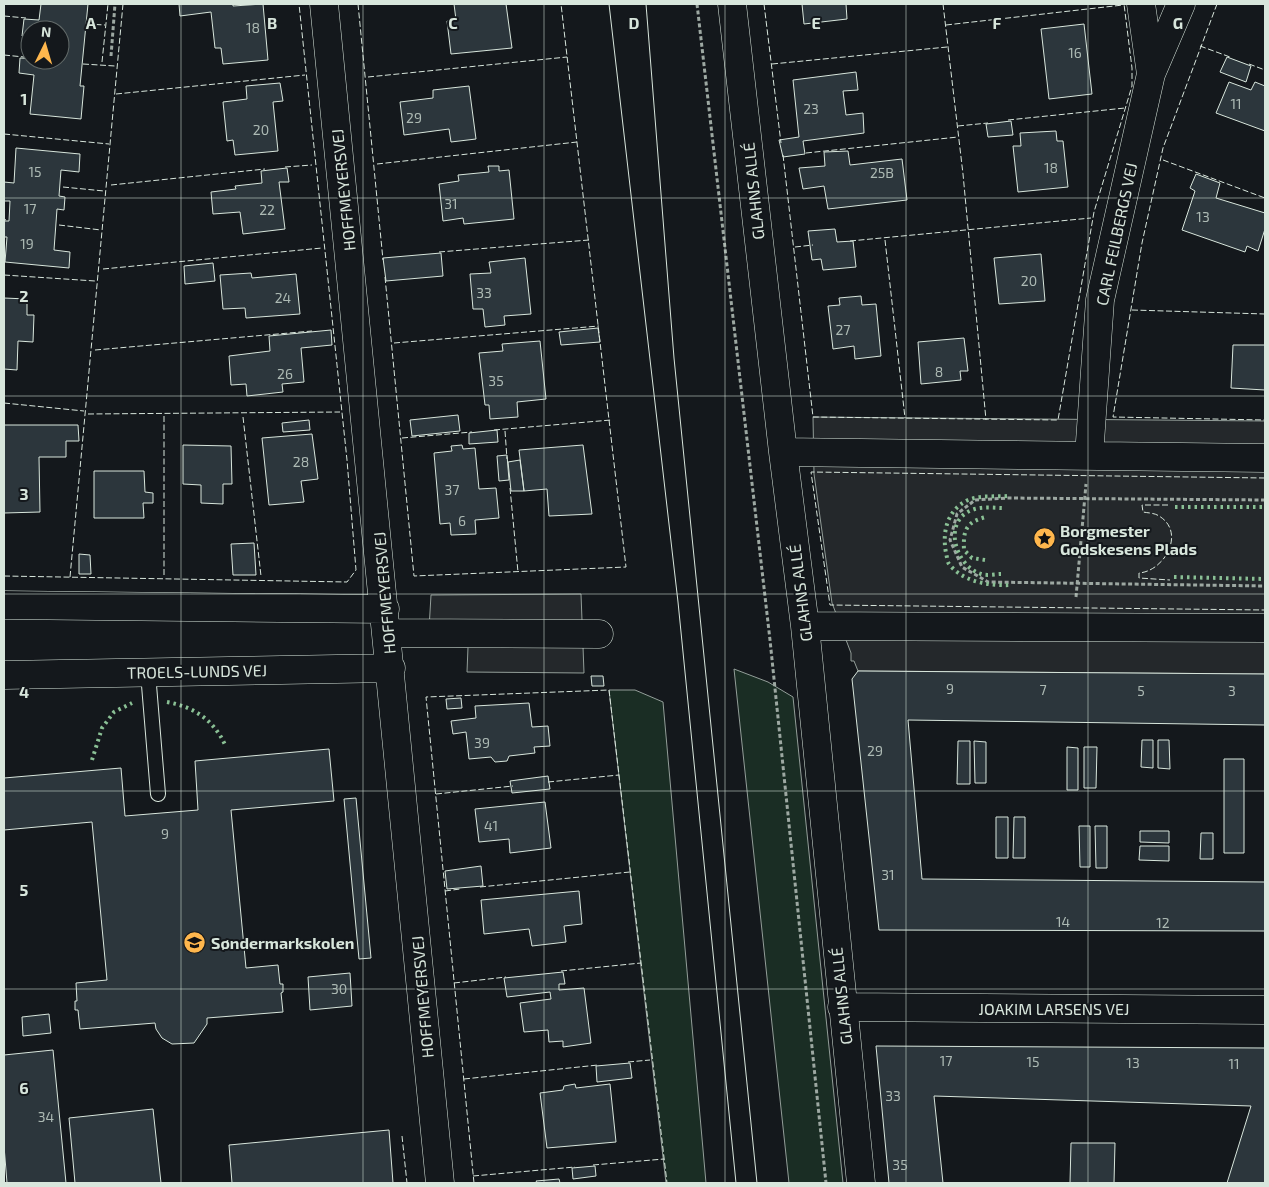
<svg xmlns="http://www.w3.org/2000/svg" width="1269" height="1187" font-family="'Exo 2',sans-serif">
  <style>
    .green { fill: #1a2d24; stroke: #939e99 }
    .parking { fill: #24282b; stroke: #939e99 }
    .building { fill: #2c363c; stroke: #d8e6dc }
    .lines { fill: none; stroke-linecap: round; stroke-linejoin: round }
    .service-casing { stroke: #d8e6dc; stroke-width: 16 }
    .minor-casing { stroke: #d8e6dc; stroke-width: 29 }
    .path { stroke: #9da8a2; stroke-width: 3; stroke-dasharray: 4 2.5; stroke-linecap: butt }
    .service { stroke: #14181c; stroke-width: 14 }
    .minor { stroke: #14181c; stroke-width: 28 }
    .tram { stroke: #d8e6dc; stroke-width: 1 }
    .hedge { stroke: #8ac095; stroke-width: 4; stroke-dasharray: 2.5 4; stroke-linecap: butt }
    .fence { stroke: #d8e6dc; stroke-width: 1; stroke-dasharray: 6 2.5; stroke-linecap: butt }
    .grid { fill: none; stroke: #d8e6dc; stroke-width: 1; stroke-opacity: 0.55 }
    .labels { text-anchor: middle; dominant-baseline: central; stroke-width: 4; stroke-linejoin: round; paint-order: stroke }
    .number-label { font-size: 14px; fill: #adbab4 }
    .street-label { font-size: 16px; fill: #d8e6dc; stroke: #14181c }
    .poi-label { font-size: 16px; font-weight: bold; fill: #d8e6dc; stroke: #14181c; text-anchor: start }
    .grid-label { font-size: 16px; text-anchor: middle; font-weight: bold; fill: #d8e6dc; stroke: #14181c; stroke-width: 4; stroke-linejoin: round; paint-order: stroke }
  </style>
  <rect width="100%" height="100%" fill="#14181c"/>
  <path class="green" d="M734,669L768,682L793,697L843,1183H789Z
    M609,690H635L663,702L706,1183H666Z"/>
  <path class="parking" d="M813,417L1265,421V674L858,671L854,661H851V653L832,603L814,474Z
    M581,594L584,673L467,672L468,647L428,646L431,595Z"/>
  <path class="building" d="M41,4H88L80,86H84L81,119L30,114L34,75L19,73L20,58L60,60V30H30V36H22L24,19L39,20Z
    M179,4H233V6L263,4L268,60L223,64L221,48H215L211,12L180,16Z
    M454,4H506L512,48L451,54L447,21L456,20Z
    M802,4H846L847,19L804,24Z
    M1084,24L1092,94L1049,99L1041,29Z
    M1227,57L1251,66L1246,82L1220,72Z
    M856,72L858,90L843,91L846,115L863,113L864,133L803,141L805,154L783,157L779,140L799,137L793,80Z
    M1229,82L1251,90L1255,82L1265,86V131L1216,113Z
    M280,83L283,101L273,102L278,151L235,155L233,140L227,141L223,102L247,99L246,86Z
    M469,86L476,139L451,142L449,129L404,135L400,102L433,98V90Z
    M1011,121L1013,135L988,137L986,124Z
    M1056,131L1057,141H1063L1068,187L1018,192L1013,146H1021L1020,133Z
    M16,148L80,154L79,172L61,170L59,196L65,197L64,210L57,209L54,250L70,252L69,268L5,262L7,237H4V221H9L10,201H4V182L14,183Z
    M848,151L850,165L902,159L907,200L828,209L824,186L803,189L799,168L825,166L824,152Z
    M488,166H499V171L509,170L514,219L464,224L463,218L443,221L439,184L459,181L458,175L489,172Z
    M287,168L289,182H279L285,229L243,234L240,212L213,214L211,192L236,189L235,186L262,183L261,171Z
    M1196,174L1220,183L1216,198L1265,213V229L1258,251L1247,246L1245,252L1182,230L1195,191L1190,188Z
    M835,229L837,242L853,241L856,267L823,270L821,259L812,260L808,231Z
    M441,253L443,276L386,281L383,258Z
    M1041,254L1045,301L999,304L994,258Z
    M525,258L531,314L504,316L505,325L485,327L483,309H473L470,274L491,273L489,262Z
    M213,263L215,281L185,284L184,266Z
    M251,273L252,278L296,274L300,314L246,318L245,308L223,309L220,275Z
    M4,293V298L27,299V315H34L33,342L18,341L17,370L4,369Z
    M861,296L862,305L876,304L881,356L855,359L854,346L833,349L828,306L840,305L839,298Z
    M598,328L600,342L561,345L559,332Z
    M331,330L332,345L301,348L304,382L282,384L283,392L247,396L246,384L231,385L229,356L270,351L269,336Z
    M964,338L968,371H960L961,380L921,384L918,342Z
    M540,341L546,399L517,402L518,417L490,419L489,405H485L479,353L503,351L502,344Z
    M1233,345H1265V390L1231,388Z
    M458,415L460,431L412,436L410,420Z
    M309,420L310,430L283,432L282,423Z
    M4,425H78L79,441H66V457H39L40,512L4,513Z
    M497,430L498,442L469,444V433Z
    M312,434L318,479L301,481L304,502L269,505L262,438Z
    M183,445L231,446L232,484H223V504L201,503V485L183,484Z
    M462,445L463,449L475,448L479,489L496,488L499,518L475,520L476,534L451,535L450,523L440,524L434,453L452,451L451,446Z
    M583,445L592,514L549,516L547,489L524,491L519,450Z
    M507,455L509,480L499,481L497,456Z
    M520,460L524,491H511L508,462Z
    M94,471H144L145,492L153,493V503H143L144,518H94Z
    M254,543L256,575H233L231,544Z
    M79,554L90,555L91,574H79Z
    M858,671L1265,674V725L908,720L922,879L1265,882V931L879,930L852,679Z
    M591,676H603L604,686H592Z
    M461,698L462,708L447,709L446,699Z
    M529,703L532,727L548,726L550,746L534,747L535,753L509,756L507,761L495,762L491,757L469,759L466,732L453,734L451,721L476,718L475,706Z
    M1142,740H1153V768L1141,767Z
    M1158,740H1169L1170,769L1158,768Z
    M958,741H970V784H957Z
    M974,741L986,742V783H975Z
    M1067,747L1078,748V790H1067Z
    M1084,747H1097L1096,788H1084Z
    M329,749L334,801L231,810L246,968L278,965L280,984H283V992L281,993L283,1012L207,1018V1024L194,1043L172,1044L162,1038L156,1029L155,1023L80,1029L78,1010H75V1001H77L76,983L107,980L92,822L4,830V778L121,768L125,816L198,810L195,761Z
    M1224,759H1244V853H1224Z
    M548,776L550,789L512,793L510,781Z
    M356,798L371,958L359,959L344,799Z
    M545,802L551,848L510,853L509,839L479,842L475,809Z
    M996,817H1008V858H996Z
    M1014,817H1025V858H1013Z
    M1079,826H1090V867H1080Z
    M1095,826H1107V868H1096Z
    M1140,831H1169V843L1140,842Z
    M1201,833H1213V859H1200Z
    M1140,846H1169V861L1139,860Z
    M481,866L483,886L447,889L445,871Z
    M579,891L582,924L564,926L566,942L532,946L529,929L484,934L481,900Z
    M563,972L565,984H559V990L584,988L591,1043L563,1047V1041L549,1042L548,1030L524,1032L520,1003L551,999L550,992L507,997L504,978Z
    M350,973L352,1006L310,1010L308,977Z
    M49,1014L51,1033L23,1036L22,1017Z
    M876,1046L1265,1048V1183H1227L1251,1106L934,1096L943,1183H889Z
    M53,1050L66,1183H7L4,1146V1055Z
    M630,1063L632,1078L597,1082L596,1066Z
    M575,1084L576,1088L610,1084L616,1142L547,1148L540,1093L563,1090L564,1086Z
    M153,1109L161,1183H75L69,1118Z
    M389,1130L393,1183H232L229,1145Z
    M1071,1143H1115L1114,1183H1070Z
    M595,1166L596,1176L573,1179L572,1168Z
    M559,1179L560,1183H537L536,1181Z"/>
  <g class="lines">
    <defs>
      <path id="service" d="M148,673L158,794"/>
      <path id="minor" d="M324,4L440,1183
        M732,4L783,452L805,626L861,1183
        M1141,4L1151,74
        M783,452L1265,458
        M1089,456L1100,300L1151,74L1181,4
        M4,605L385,609
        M805,626L1265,628
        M388,633L599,634
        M4,675L391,668
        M842,1007L1265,1010"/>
    </defs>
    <use href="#service" class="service-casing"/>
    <use href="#minor" class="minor-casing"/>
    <path class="path" d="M697,4L770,640L826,1183
      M111,56L115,4
      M1265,500L1008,498L975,500L957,514L950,540L962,567L988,582L1265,586
      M1076,597L1086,484"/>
    <use href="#service" class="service"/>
    <use href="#minor" class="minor"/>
    <path class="tram" d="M609,4L678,602L736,1183
      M646,4L674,358L757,1183"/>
    <path class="hedge" d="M1007,496C994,497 980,495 968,500C947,510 942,532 946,553C947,556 947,561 949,564C963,582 989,586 1010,585
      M1175,507H1265
      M985,560L972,558L964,550C963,530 966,522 986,517
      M1001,574C995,574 987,576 981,574C955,566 942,521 972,510C982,506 994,508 1004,508
      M1174,577L1265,579
      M167,702C195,707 215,721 226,747
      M92,760L102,728L114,712L132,703"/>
    <path class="fence" d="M125,4H128
      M358,4L383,260
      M764,4L781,143
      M943,4L963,174L986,420
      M1217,4L1163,148L1142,243L1113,417L1265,420
      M4,16L26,18
      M87,24L105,25
      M946,25L1123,5
      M1200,46L1230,57
      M4,55L24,57
      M102,62L108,4
      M83,64L115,66
      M772,64L947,47
      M1249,64L1265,70
      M368,77L567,57
      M116,94L305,75
      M1008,120L1125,108
      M958,126L988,123
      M4,134L109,144
      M806,153L958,137
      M783,155L813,417L1058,420L1094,212L1132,86V68L1124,4
      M1163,160L1265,198
      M377,164L577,142
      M285,167L312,165
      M111,185L265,169
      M63,187L104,191
      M4,219L6,220
      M59,225L101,230
      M885,240L905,418
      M850,241L1091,218
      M795,247L813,245
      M439,252L589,240
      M103,269L322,248
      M4,275L95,281
      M385,277L414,576L626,567L561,4
      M1132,310L1265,314
      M394,343L599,326
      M95,350L312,331
      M4,403L84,411
      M88,414L340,412
      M243,417L261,576
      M494,430L611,420
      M505,431L507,459
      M402,438L472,432
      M1265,478L811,472L830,605L1265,610
      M510,488L518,572
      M1168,505H1142L1143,512C1148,513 1155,513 1159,516C1186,532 1165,571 1139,573V578L1170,580
      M164,575V416
      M4,576L347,582L356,570L347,460L299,4
      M70,577L123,4
      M548,782L619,775
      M436,794L513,786
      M480,887L630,872
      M445,891L460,889
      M561,971L641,963
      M454,983L506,977
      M628,1062L650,1060
      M464,1079L598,1065
      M402,1136L407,1183
      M593,1165L664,1159
      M473,1176L575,1167
      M474,1183L426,697L609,690L667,1183"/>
  </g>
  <path class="grid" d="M181,4V1183M363,4V1183M544,4V1183M725,4V1183M906,4V1183M1088,4V1183M4,198H1265M4,396H1265M4,594H1265M4,791H1265M4,989H1265"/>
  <defs>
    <symbol id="sight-disc" viewBox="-11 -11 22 22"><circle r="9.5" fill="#ffb74d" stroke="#14181c"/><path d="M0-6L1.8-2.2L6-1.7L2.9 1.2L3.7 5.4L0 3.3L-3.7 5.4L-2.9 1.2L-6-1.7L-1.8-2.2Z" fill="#111"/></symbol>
    <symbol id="school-disc" viewBox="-11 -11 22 22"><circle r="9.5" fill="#ffb74d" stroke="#14181c"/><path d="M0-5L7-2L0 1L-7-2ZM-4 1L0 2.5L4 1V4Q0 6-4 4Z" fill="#111"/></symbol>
  </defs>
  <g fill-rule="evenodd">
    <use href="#sight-disc" x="1032" y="526" width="25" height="25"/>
    <use href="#school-disc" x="182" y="930" width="25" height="25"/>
  </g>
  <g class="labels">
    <g class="number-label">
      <text x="253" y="27">18</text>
      <text x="1075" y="52">16</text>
      <text x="1236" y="103">11</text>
      <text x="811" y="108">23</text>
      <text x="414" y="117">29</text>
      <text x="261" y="129">20</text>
      <text x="1051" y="167">18</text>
      <text x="35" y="171">15</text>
      <text x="882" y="172">25B</text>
      <text x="451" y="203">31</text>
      <text x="30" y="208">17</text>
      <text x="267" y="209">22</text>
      <text x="1203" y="216">13</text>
      <text x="27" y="243">19</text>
      <text x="1029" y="280">20</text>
      <text x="484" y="292">33</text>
      <text x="283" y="297">24</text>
      <text x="843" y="329">27</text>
      <text x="939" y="371">8</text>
      <text x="285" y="373">26</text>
      <text x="496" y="380">35</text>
      <text x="301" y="461">28</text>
      <text x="452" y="489">37</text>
      <text x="462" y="520">6</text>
      <text x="950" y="688">9</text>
      <text x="1043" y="689">7</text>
      <text x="1141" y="690">5</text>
      <text x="1232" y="690">3</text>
      <text x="482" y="742">39</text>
      <text x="875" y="750">29</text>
      <text x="491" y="825">41</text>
      <text x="165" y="833">9</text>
      <text x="888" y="874">31</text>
      <text x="1063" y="921">14</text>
      <text x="1163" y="922">12</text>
      <text x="339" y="988">30</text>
      <text x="946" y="1060">17</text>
      <text x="1033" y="1061">15</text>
      <text x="1133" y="1062">13</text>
      <text x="1234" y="1063">11</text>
      <text x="893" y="1095">33</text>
      <text x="46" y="1116">34</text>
      <text x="900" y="1164">35</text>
    </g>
    <g class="street-label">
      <text transform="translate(343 190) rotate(-96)">HOFFMEYERSVEJ</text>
      <text transform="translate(753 191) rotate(-96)">GLAHNS ALLÉ</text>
      <text transform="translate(1116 234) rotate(-78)">CARL FEILBERGS VEJ</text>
      <text transform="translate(384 593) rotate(-95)">HOFFMEYERSVEJ</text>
      <text transform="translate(800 593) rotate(-97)">GLAHNS ALLÉ</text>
      <text transform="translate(197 671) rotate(-1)">TROELS-LUNDS VEJ</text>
      <text transform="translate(841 996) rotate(-96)">GLAHNS ALLÉ</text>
      <text transform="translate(422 997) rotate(-95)">HOFFMEYERSVEJ</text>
      <text x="1054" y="1008">JOAKIM LARSENS VEJ</text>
    </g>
    <g class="poi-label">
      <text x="1060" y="530">Borgmester<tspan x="1060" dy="18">Godskesens Plads</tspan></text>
      <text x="211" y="942">Søndermarkskolen</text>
    </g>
  </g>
  <g class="grid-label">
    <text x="91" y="29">A</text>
    <text x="272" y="29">B</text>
    <text x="453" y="29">C</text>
    <text x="634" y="29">D</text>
    <text x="816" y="29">E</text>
    <text x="997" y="29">F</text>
    <text x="1178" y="29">G</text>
    <text x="24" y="105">1</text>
    <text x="24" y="302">2</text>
    <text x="24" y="500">3</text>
    <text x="24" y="698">4</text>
    <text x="24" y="896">5</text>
    <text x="24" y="1094">6</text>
  </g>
  <rect width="1269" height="1187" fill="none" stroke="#d8e6dc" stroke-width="10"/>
  <g transform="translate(45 45) rotate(5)"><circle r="24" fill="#14181c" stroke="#626a69"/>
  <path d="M0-4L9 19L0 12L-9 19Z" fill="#ffb74d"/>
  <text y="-8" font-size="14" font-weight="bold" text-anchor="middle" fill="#d8e6dc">N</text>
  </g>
</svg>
